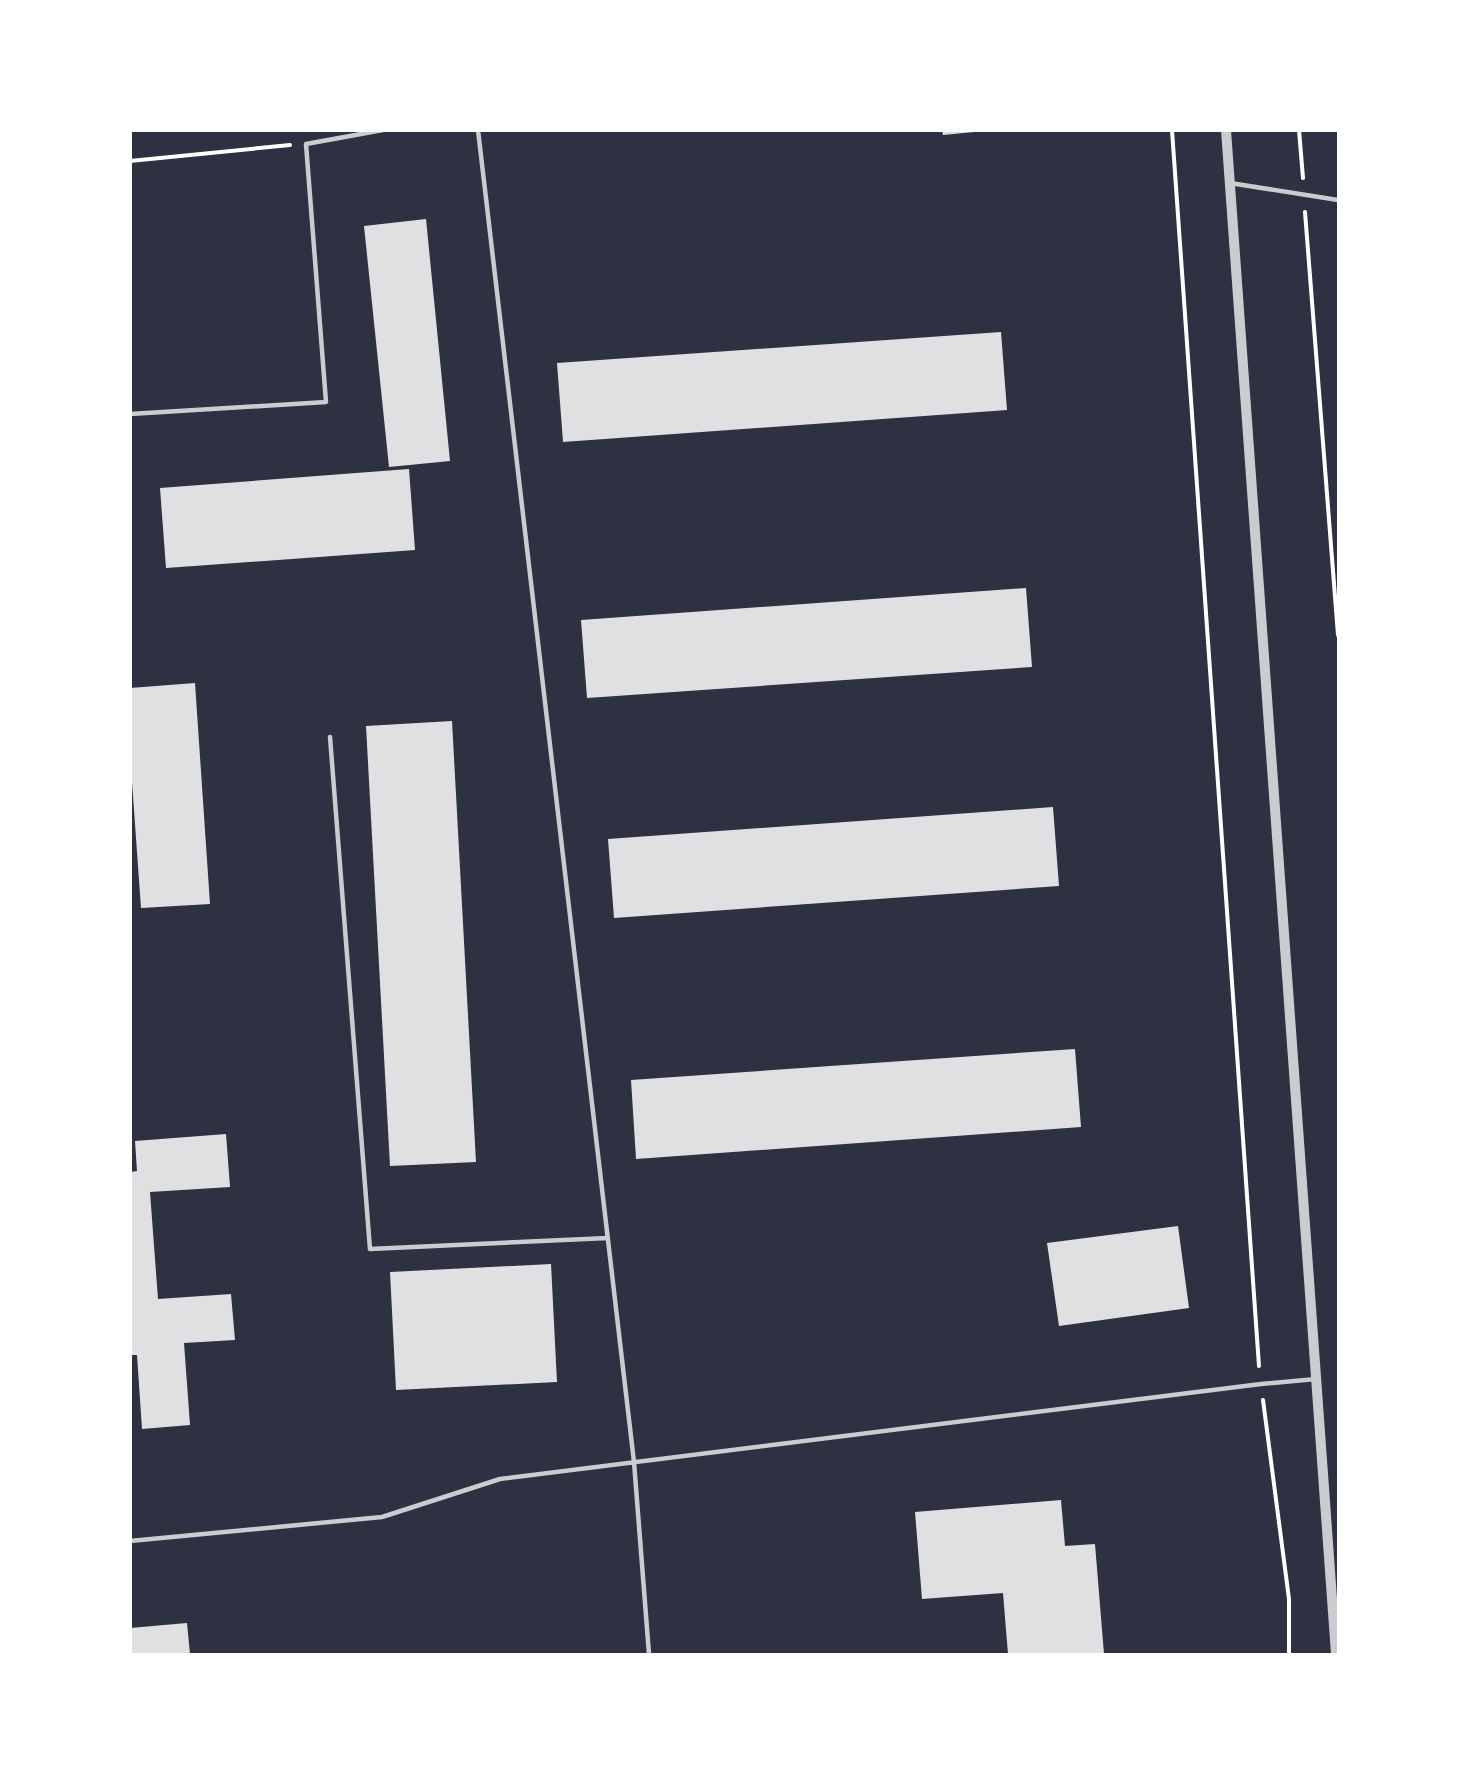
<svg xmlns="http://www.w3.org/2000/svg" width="1469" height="1785" font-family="Spectral,serif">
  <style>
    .building { fill: #e0e0e3 }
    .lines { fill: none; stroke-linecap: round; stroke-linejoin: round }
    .path { stroke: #fff; stroke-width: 4 }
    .service { stroke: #caccd0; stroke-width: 4.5 }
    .tertiary { stroke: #caccd0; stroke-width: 10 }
  </style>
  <rect width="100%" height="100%" fill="#2d3142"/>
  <path class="building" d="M942,130H974V132L943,135Z
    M426,219L450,461L389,467L364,226Z
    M1001,332L1007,410L563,442L557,363Z
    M409,469L415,550L166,568L160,488Z
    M1026,588L1032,667L587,698L581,620Z
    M195,683L210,904L141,908L130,754V688Z
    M452,721L476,1162L390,1166L366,726Z
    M1053,807L1059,886L614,918L608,839Z
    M1075,1049L1081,1127L636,1159L631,1080Z
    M226,1134L230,1187L150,1192L158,1299L231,1294L235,1340L184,1343L190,1425L142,1429L137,1355H130V1172L137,1171L135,1141Z
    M1178,1226L1189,1308L1059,1326L1047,1243Z
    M551,1264L557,1382L396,1390L390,1272Z
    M1061,1500L1065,1546L1095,1544L1104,1654H1008L1003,1593L922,1599L915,1512Z
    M187,1623L190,1654H130V1628Z"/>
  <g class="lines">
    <path class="path" d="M1172,130L1259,1366
      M1299,130L1303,178
      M130,161L290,145
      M1305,212L1338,635
      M1263,1400L1289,1599V1654"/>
    <path class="service" d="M478,130L634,1462L649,1654
      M1230,183L1338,200
      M130,414L326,402L306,144L383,130
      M330,737L370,1249L608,1238
      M130,1541L382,1517L500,1479L1261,1384L1316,1379"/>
    <path class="tertiary" d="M1226,130L1336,1654"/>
  </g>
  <rect width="1469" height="1785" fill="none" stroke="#ffffff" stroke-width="264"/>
</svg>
